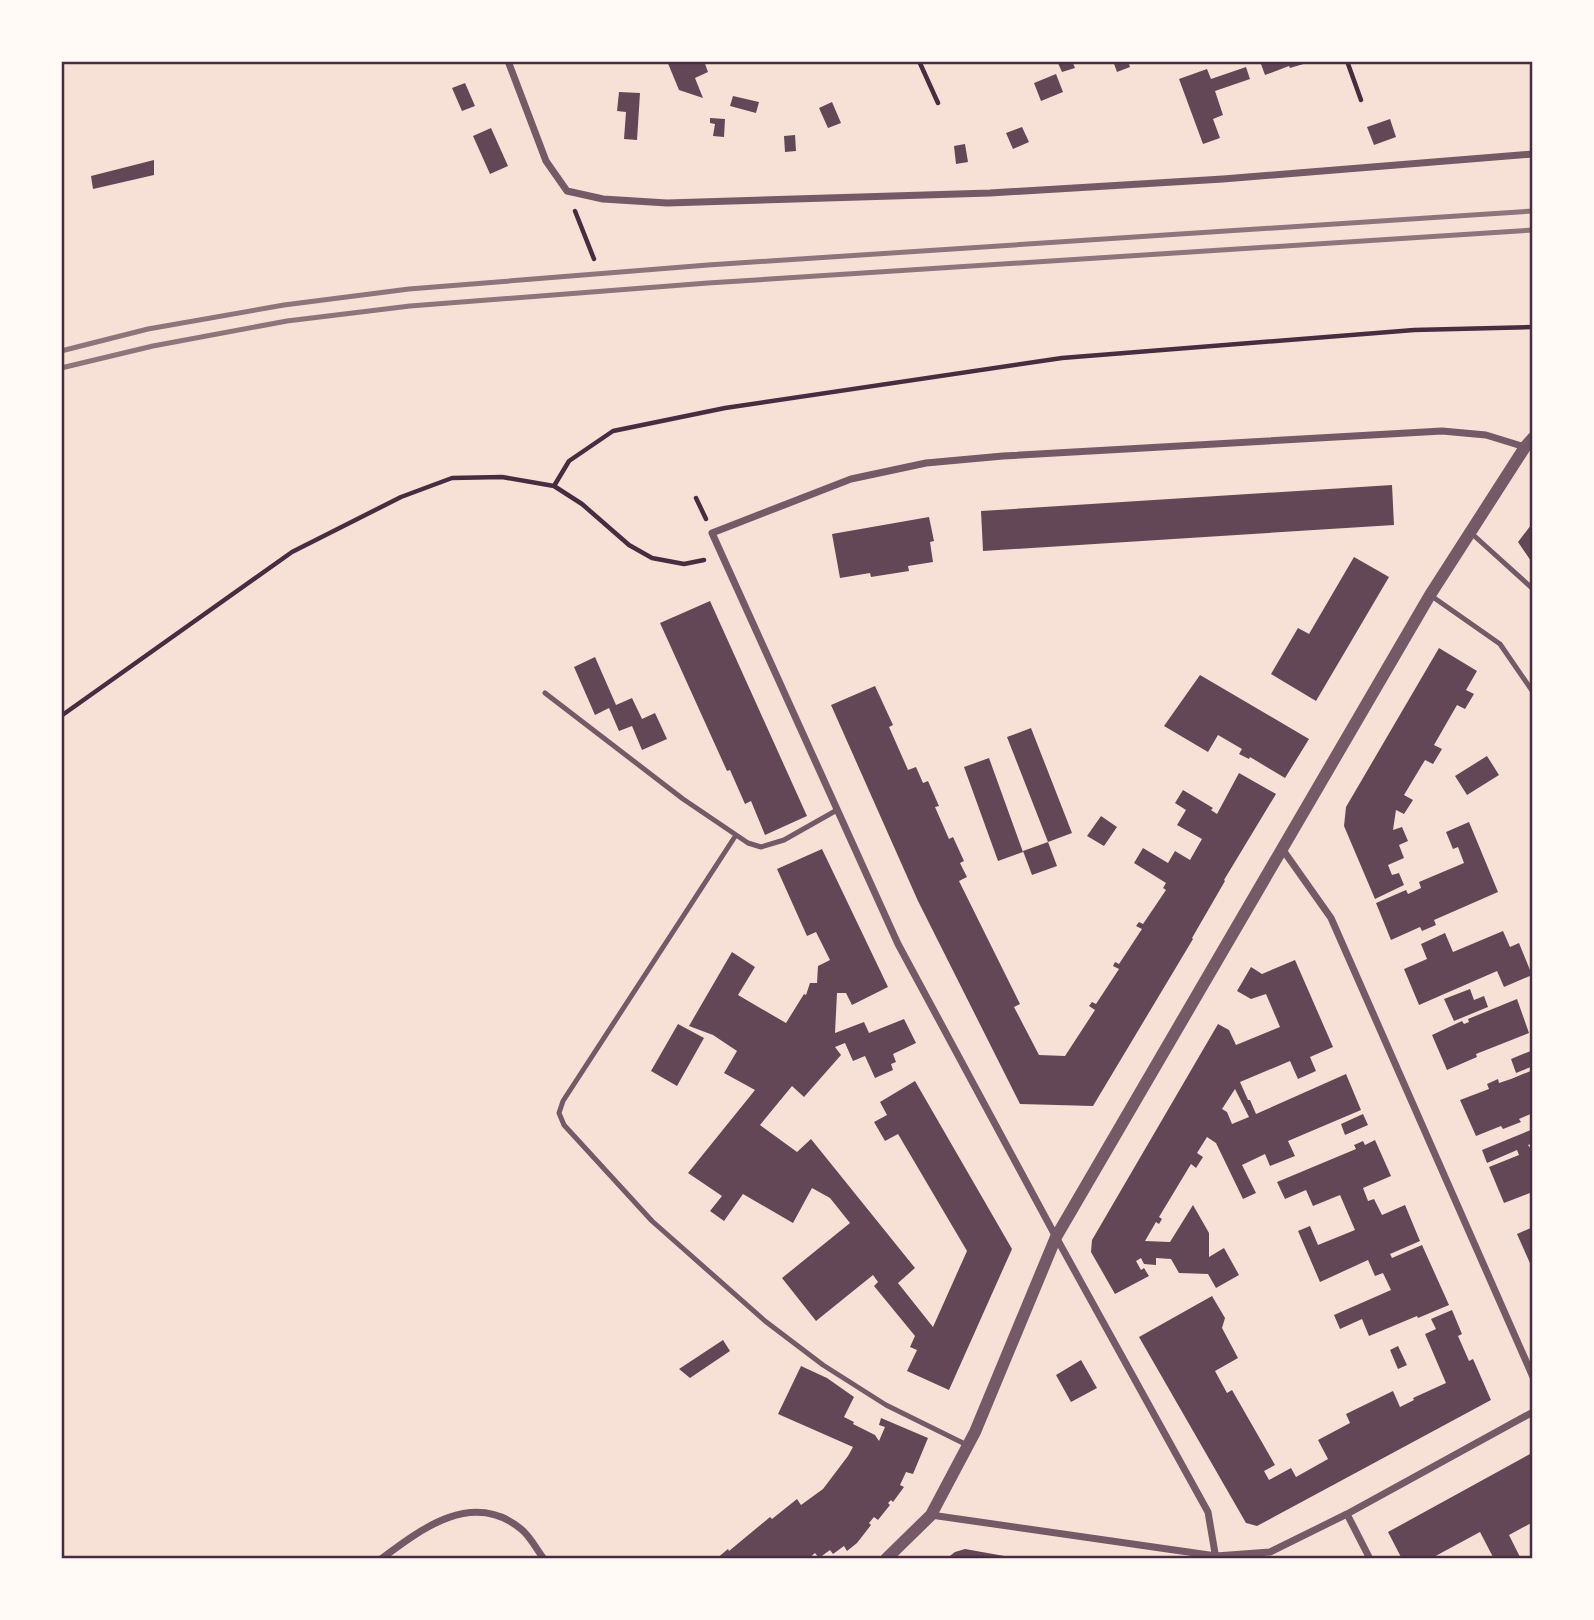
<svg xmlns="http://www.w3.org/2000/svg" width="1594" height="1620" font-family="Karla,sans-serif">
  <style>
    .building { fill: #644757; fill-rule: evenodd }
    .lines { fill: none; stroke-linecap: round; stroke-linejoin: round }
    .path { stroke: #4a2c40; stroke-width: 4.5 }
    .service { stroke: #755966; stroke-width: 5 }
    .minor { stroke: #755966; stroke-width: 7 }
    .tertiary { stroke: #755966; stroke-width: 12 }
    .rail { stroke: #8f747c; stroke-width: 5 }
    .neatline { fill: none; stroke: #4a2c40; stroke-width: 2.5 }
  </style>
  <rect width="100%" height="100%" fill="#f7e1d7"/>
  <path class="building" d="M667,61H704L708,72L695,78L703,98L679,90Z
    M1057,61H1072L1075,68L1062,72Z
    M1113,61H1128L1130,67L1117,72Z
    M1269,61H1310V62L1290,68L1289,66L1265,75L1261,64Z
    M1246,67L1250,79L1215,91L1223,115L1213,119L1220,138L1203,144L1179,79L1207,69L1211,79Z
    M1056,74L1063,92L1041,101L1034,83Z
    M465,83L475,106L462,111L452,88Z
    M619,92L640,93L637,140L624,139L626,112L617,111Z
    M733,96L759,102L756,113L730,106Z
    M832,102L841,123L828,128L819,108Z
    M710,118L725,119L724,137L713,136L715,124L710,123Z
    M1390,119L1396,137L1374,145L1367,127Z
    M1022,127L1029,142L1013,149L1006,133Z
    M491,128L508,166L490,174L473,136Z
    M795,135L796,151L785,152L784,136Z
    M965,144L968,162L956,164L954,146Z
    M154,160V175L93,189L91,176Z
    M1392,485L1394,525L983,551L981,511Z
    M929,517L934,541L930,542L933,562L908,566L909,571L871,577L870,573L840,578L832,534Z
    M1531,525L1533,528V564L1518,542Z
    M1354,557L1389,577L1316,701L1271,674L1298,628L1309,634Z
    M710,601L807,816L765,835L751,801L745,804L730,770L727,771L660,623Z
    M1439,648L1477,671L1466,690L1474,694L1465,709L1457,705L1434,745L1442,749L1433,764L1425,760L1404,795L1413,800L1404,814L1396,810L1393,830L1402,827L1408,841L1399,845L1404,858L1388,865L1392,875L1399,873L1404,885L1375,899L1344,826L1346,807Z
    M595,657L616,705L632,698L642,719L655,713L667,739L642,750L632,726L619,731L609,708L595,715L574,667Z
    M1200,675L1309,739L1285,778L1250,757L1249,759L1239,754L1242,749L1218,735L1208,752L1164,726Z
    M875,686L893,725L889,727L908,770L916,767L923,783L928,781L939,806L935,807L949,839L953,837L964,861L960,863L967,877L959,881L1020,1004L1014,1007L1039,1055L1065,1056L1095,1010L1089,1006L1092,1002L1096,1004L1119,969L1113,966L1115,962L1119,964L1142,929L1136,926L1139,922L1143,924L1166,890L1163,888L1166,883L1134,863L1143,848L1168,863L1175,851L1190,860L1202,839L1177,825L1186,810L1175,803L1183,790L1213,808L1211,810L1217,814L1239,773L1276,794L1224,880L1225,881L1192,938L1193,939L1093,1106L1020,1104L918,901L831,705Z
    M1031,728L1072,833L1048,842L1057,866L1032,875L1023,851L1048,842L1007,737Z
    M1487,756L1499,775L1467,795L1455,776Z
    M989,758L1023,852L998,861L964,767Z
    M1101,816L1117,827L1104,846L1087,836Z
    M1469,822L1498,892L1434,920L1436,925L1422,931L1420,927L1391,940L1376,903L1406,890L1408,894L1421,888L1419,882L1464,863L1458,847L1453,849L1446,832Z
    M822,849L888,987L852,1005L846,993H837L835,1033L864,1022L869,1033L904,1019L916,1043L893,1054L896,1062L891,1064L893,1070L875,1078L865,1056L853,1061L845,1043L835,1047L841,1055L804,1097L792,1086L760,1125L797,1152L811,1139L915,1268L898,1283L933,1327L967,1251L898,1134L885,1141L874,1122L887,1115L880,1102L915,1081L1012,1249L949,1390L907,1371L917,1350L910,1347L915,1336L874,1286L878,1282L873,1275L816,1321L782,1278L850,1223L830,1198L812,1188L793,1223L743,1194L724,1221L710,1211L722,1196L688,1173L755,1090L724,1073L737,1051L713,1035L689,1026L732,952L755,967L738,995L786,1023L804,994L806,995L810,983H817L818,966L830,960L816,932L807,936L777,869Z
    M1503,931L1510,947L1519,943L1532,975L1504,987L1497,971L1419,1005L1404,969L1427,959L1421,944L1445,933L1453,952Z
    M1295,960L1333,1047L1310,1057L1316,1071L1298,1079L1290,1061L1240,1082L1248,1100H1250L1256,1114L1346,1074L1361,1110L1288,1141L1295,1156L1270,1166L1265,1154L1242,1165L1256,1193L1243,1199L1216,1143L1207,1137L1197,1153L1203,1157L1196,1168L1191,1164L1159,1217L1162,1219L1159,1224L1156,1222L1145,1241L1170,1242L1193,1205L1209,1233V1257L1224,1248L1239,1275L1216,1288L1208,1274L1179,1273L1171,1259L1156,1258V1265L1144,1264L1141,1258L1136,1261L1141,1270L1144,1268L1149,1276L1115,1294L1091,1252L1092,1240L1218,1024L1229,1030L1236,1045L1280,1027L1266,994L1251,999L1237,991L1251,967L1262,974ZM1235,1089L1249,1117L1232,1124L1227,1112L1222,1109Z
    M1470,989L1474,1000L1484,996L1488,1007L1454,1021L1444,999Z
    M1517,999L1529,1033L1476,1054L1477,1057L1447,1070L1432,1035L1462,1021L1464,1024L1469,1022L1468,1019Z
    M678,1024L704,1038L677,1086L651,1071Z
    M1533,1050V1066L1516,1073L1511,1059Z
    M1533,1070V1113L1519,1119L1521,1122L1503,1129L1501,1126L1476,1136L1460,1100L1489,1089L1487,1084L1498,1079L1499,1083L1511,1079Z
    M1363,1114L1368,1125L1345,1135L1341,1124Z
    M1533,1129V1143L1528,1145L1533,1152V1200L1530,1193L1504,1203L1489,1167L1519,1155L1517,1150L1487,1163L1482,1150Z
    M1375,1140L1391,1176L1363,1188L1368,1201L1374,1199L1382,1215L1405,1205L1420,1241L1390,1254L1392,1258L1422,1245L1449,1305L1418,1318L1417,1316L1369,1336L1362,1319L1340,1329L1334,1315L1391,1290L1383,1273L1375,1276L1368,1260L1320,1282L1298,1231L1310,1226L1318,1245L1355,1230L1340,1195L1313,1206L1306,1190L1285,1199L1277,1182L1356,1149L1354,1145L1363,1141L1365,1145Z
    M1533,1227V1270L1517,1234Z
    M1212,1296L1225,1318L1222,1328L1238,1358L1215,1371L1227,1393L1232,1390L1275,1465L1264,1471L1269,1480L1291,1468L1296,1477L1328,1459L1318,1440L1350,1423L1346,1414L1393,1391L1400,1407L1414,1400L1413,1398L1446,1383L1425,1334L1436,1329L1431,1319L1452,1310L1462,1334L1458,1336L1469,1361L1473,1359L1491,1400L1257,1526L1246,1523L1139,1337Z
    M723,1340L730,1351L690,1378L679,1369Z
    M1398,1346L1407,1365L1398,1369L1390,1350Z
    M1081,1360L1097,1388L1071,1402L1056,1375Z
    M801,1366L827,1378L854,1397L844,1417L854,1422L853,1424L875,1435L879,1441L885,1427L879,1425L881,1418L928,1438L913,1474L906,1472L900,1485L904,1487L893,1502L891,1500L888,1503L890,1505L878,1520L874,1517L869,1523L871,1525L857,1543L847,1551L844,1546L833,1554L830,1550L819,1558L815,1553L808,1559H716L728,1549L729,1551L770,1517L772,1519L797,1499L801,1505L823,1489L848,1456L853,1447L778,1414Z
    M1530,1454L1533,1459V1522L1509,1535L1521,1559H1494L1480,1532L1430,1559H1402L1388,1532Z
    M965,1549L1010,1557V1559H946L955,1552Z"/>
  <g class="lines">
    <path class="path" d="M919,61L938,103
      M1347,61L1361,100
      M575,211L594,259
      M554,486L569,461L613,431L725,408L1062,358L1414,330L1533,327
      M696,498L706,519
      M61,716L292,552L401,497L452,478L502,477L554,486L582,504L629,545L652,558L684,564L704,560"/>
    <path class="service" d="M1470,532L1533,589
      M1430,595L1500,644L1533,692
      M545,693L683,799L748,843L761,847L784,840L837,810
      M736,835L563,1101L559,1113L564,1125L652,1221L765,1321L823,1365L886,1405L967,1445"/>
    <path class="minor" d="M508,61L546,161L567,191L603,199L667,203L990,193L1223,179L1533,154
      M1283,850L1331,918L1533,1377
      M1347,1514L1370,1559
      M931,1515L1216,1556L1270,1552L1347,1514L1533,1412
      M381,1559C421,1529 473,1489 521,1529C530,1536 537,1550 544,1559
      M1216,1559L1208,1512L1056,1237L898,944L712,533L851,479L926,463L1003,456L1442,431L1486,435L1525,447"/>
    <path class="tertiary" d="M886,1559L931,1515L975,1432L1056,1237L1430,595L1525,447L1533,438"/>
    <path class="rail" d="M61,351L148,329L284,305L409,289L708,265L1533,211
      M61,368L153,346L287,321L410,306L708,283L1533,230"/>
  </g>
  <rect width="1594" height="1620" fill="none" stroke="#fffaf5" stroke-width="126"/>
  <rect x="63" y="63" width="1468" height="1494" class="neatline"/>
</svg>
